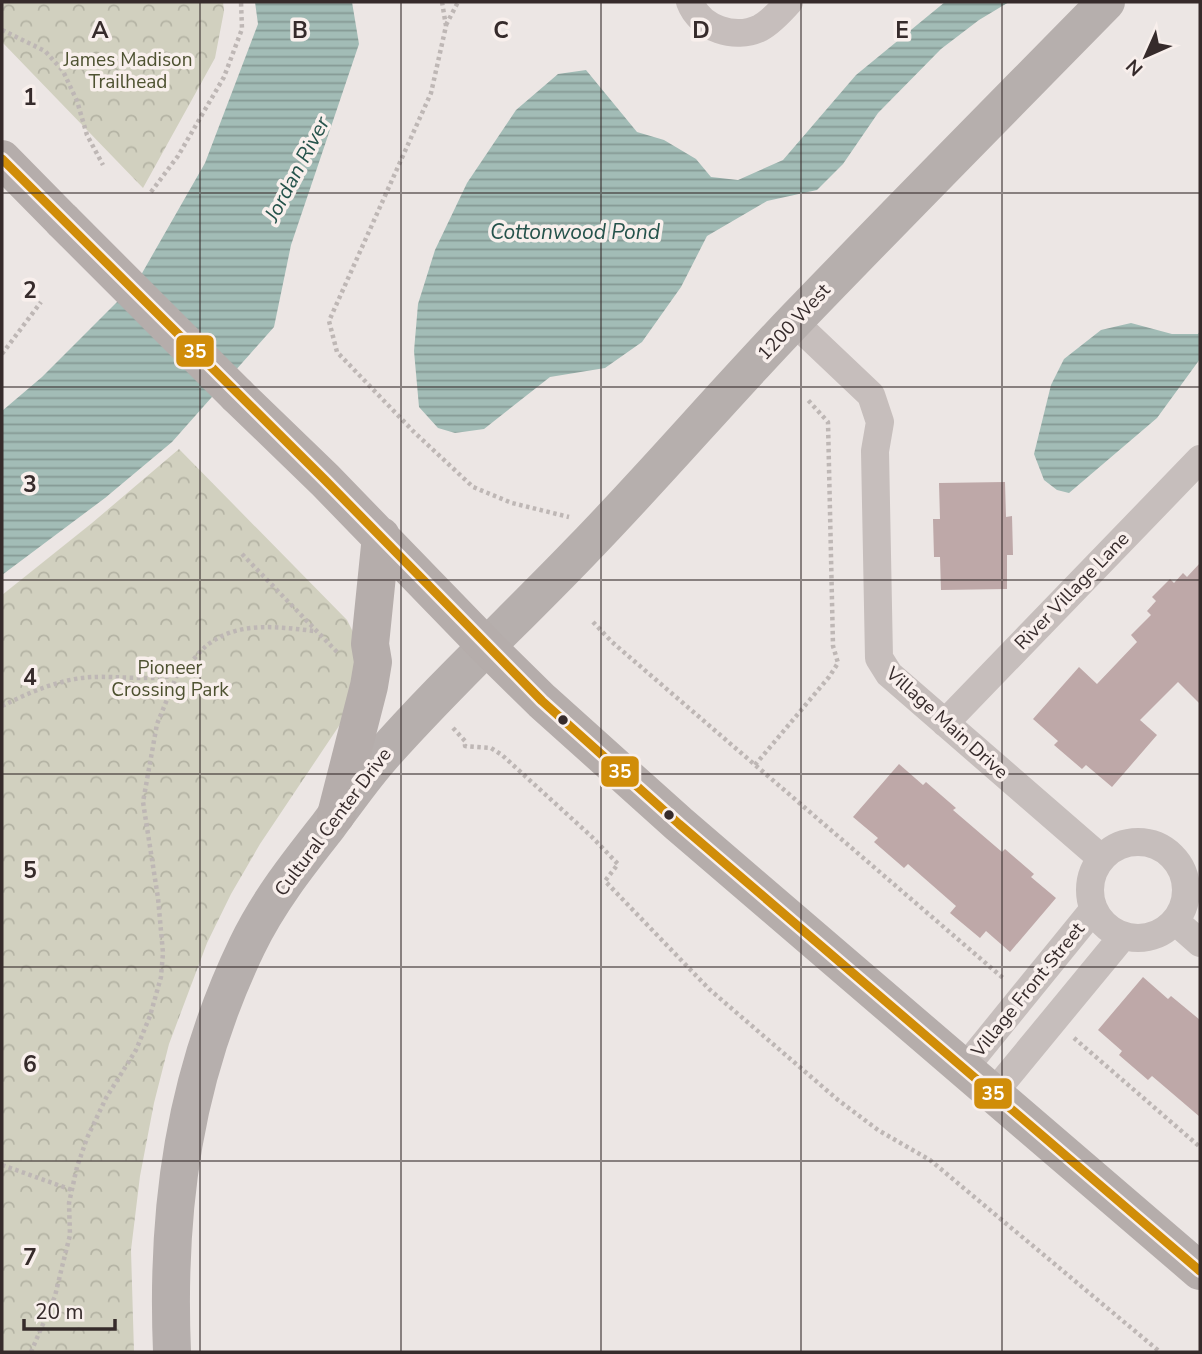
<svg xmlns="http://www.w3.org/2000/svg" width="1202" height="1354" font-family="'Nunito Sans',sans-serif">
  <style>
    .forest { fill: url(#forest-crowns) }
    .water { fill: url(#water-rules) }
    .building { fill: #bea8a8 }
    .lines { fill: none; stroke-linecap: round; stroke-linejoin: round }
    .path { stroke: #beb7b5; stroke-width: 4.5; stroke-dasharray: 3.5 3.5; stroke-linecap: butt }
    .street { stroke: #c6bebc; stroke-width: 28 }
    .secondary { stroke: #b6afad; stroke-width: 38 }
    .primary { stroke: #b5adab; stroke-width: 38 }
    .primary-bridge { stroke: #b5adab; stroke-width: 38 }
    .bus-1-casing { stroke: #f8efec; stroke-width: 14 }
    .bus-1 { stroke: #d08d09; stroke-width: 9 }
    .grid { fill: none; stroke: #362b2b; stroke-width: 2; stroke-opacity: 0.55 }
    .bus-dot { fill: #362b2b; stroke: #f8efec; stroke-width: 2.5 }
    .labels { text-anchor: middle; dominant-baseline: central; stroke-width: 7; stroke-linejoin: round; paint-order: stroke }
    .park-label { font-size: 19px; fill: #4e5231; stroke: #f8efec }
    .street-label { font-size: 19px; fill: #362b2b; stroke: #f8efec }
    .water-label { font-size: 21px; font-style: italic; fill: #25534b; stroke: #f8efec }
    .grid-label { font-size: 23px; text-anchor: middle; font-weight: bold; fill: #362b2b; stroke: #f8efec; stroke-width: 7; stroke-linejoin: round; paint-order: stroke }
    .line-badge { stroke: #f8efec; stroke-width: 2.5 }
    .badge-label { font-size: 19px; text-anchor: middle; font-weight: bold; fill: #fff }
  </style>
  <defs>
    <pattern id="forest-crowns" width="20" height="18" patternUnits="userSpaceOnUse" patternTransform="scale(1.75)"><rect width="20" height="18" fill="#d1d0bf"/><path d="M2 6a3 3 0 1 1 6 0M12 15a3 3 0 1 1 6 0" fill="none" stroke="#b4b3a4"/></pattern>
    <pattern id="water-rules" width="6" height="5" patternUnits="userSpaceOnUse" patternTransform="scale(1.75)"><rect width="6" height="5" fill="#a2bcb6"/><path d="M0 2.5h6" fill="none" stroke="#859994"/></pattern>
  </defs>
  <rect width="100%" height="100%" fill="#ece6e4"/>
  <path class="forest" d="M2,2H223L224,11L215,58L143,188L2,42Z
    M179,449L347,620L360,646L351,708L260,844L231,894L207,943L169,1044L154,1103L140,1176L131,1250L134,1352H2V595L92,523Z"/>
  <path class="water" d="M255,2H352L359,44L291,245L274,327L172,442L105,498L2,575V411L42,377L137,282L205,163L258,24Z
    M945,2H1009L979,20L941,49L878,113L843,164L817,190L767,201L707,236L681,287L642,342L605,368L550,377L484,429L455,433L438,428L419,407L414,351L418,304L435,250L467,183L516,110L558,74L586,70L637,132L664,140L696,159L711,177L738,180L783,160L856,75Z
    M1131,323L1172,334H1198L1200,331V359L1157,418L1069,493L1057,490L1044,480L1034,454L1051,385L1064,359L1101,330Z"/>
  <path class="building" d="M1005,482L1006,517L1012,516L1013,555H1007V589L941,590L940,557H934L933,519H940L939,483Z
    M1200,563V704L1178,682L1140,720L1157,735L1112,787L1086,765L1082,769L1054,745L1058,741L1033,719L1079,667L1097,684L1137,642L1131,635L1151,615L1147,611L1156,601L1152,597L1170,579L1174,583L1183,573L1187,577Z
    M899,764L923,785L926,782L956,808L953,810L1002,852L1005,849L1034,874L1031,877L1056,898L1010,952L986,931L980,938L950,913L956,906L908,864L904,868L874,842L878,838L853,817Z
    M1143,977L1168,999L1171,996L1200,1020V1117L1152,1076L1148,1080L1119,1055L1122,1051L1098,1030Z"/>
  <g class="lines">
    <path class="path" d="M442,2L446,26L431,93L329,321L337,352L414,432L473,487L512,503L569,517
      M446,25L458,2
      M2,30L45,51L63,71L77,101L87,135L103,165
      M151,192L178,156L224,77L242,29L241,2
      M2,354L41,302
      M242,554L337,652
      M593,622L612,642L1003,978
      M2,706C30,692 62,678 94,677C113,676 160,681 174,675C188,670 198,651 210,643C241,621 279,627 314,631
      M453,728L465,741V746L491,748L502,755L591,836L618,864L605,881L709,989L838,1100L878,1130L930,1160L1160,1352
      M755,765L829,677L838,663L833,646L828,422L807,399
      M1074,1038L1200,1147
      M2,1165L72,1190
      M31,1352L55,1296L62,1267L70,1235L69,1203L77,1167L87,1138L106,1098L136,1050L150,1016L161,977L163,953L158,898L143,802L157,724L177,675"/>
    <path class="street" d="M690,2C700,29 735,40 760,28C771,22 781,11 789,2
      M794,322L871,395L880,422L875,451L879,658L889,674L1101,858
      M945,723L1200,459
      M1090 890a48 48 0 1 1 96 0a48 48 0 1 1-96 0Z
      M1175,921L1200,943
      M963,1070L1093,910
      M992,1095L1123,936"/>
    <path class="secondary" d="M172,1352C166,1208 184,1077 247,946C268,902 298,864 328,826C345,803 361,780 380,758C443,686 515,620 582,550C655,475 723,395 796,319C899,212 1003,107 1106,2"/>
    <path class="primary" d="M2,159L63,221
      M237,395L325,480L487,647L542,701L679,824L1200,1271
      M336,815L369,686L373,662L370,644L381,536"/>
    <path class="primary-bridge" d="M63,221L237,395"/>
    <defs>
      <path id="bus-1" d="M2,159L325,480L542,701L679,824L1200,1271"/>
    </defs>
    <use href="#bus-1" class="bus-1-casing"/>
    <use href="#bus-1" class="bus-1"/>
  </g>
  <path class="grid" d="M200,2V1352M401,2V1352M601,2V1352M801,2V1352M1002,2V1352M2,193H1200M2,387H1200M2,580H1200M2,774H1200M2,967H1200M2,1161H1200"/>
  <g class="bus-dot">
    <circle cx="563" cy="720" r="6"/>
    <circle cx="669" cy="815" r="6"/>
  </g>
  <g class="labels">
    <g class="park-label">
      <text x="128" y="60">James Madison<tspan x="128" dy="22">Trailhead</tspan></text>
      <text x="170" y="668">Pioneer<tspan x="170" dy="22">Crossing Park</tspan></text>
    </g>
    <g class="street-label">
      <text transform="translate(794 322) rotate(-47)">1200 West</text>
      <text transform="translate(1072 591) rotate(-46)">River Village Lane</text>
      <text transform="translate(947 723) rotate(42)">Village Main Drive</text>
      <text transform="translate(333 822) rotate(-53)">Cultural Center Drive</text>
      <text transform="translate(1028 990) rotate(-51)">Village Front Street</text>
    </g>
    <g class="water-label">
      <text transform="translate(297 169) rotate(-62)">Jordan River</text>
      <text x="575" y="232">Cottonwood Pond</text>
    </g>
  </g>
  <g class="grid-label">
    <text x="100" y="38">A</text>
    <text x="300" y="38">B</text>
    <text x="501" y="38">C</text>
    <text x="701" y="38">D</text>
    <text x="902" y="38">E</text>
    <text x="30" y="105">1</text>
    <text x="30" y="298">2</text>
    <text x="30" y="492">3</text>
    <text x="30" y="685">4</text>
    <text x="30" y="878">5</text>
    <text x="30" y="1072">6</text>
    <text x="30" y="1265">7</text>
  </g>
  <g class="line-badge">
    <rect x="175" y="334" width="40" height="34" rx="7" fill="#d08d09"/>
    <rect x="600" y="755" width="40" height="33" rx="7" fill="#d08d09"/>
    <rect x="973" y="1077" width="40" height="33" rx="7" fill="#d08d09"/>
  </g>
  <g class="badge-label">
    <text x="195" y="358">35</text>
    <text x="620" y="778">35</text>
    <text x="993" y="1100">35</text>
  </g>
  <rect width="1202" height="1354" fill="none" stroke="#362b2b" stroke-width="7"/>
  <g transform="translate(1146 56) rotate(225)" stroke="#f8efec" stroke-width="5" paint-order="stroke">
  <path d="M0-5L12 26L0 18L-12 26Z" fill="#362b2b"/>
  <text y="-10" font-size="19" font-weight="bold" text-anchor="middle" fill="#362b2b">N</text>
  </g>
  <path d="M24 1319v10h91v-10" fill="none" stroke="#362b2b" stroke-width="3.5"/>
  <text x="35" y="1319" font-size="21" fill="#362b2b" stroke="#f8efec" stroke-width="5" paint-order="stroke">20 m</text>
</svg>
